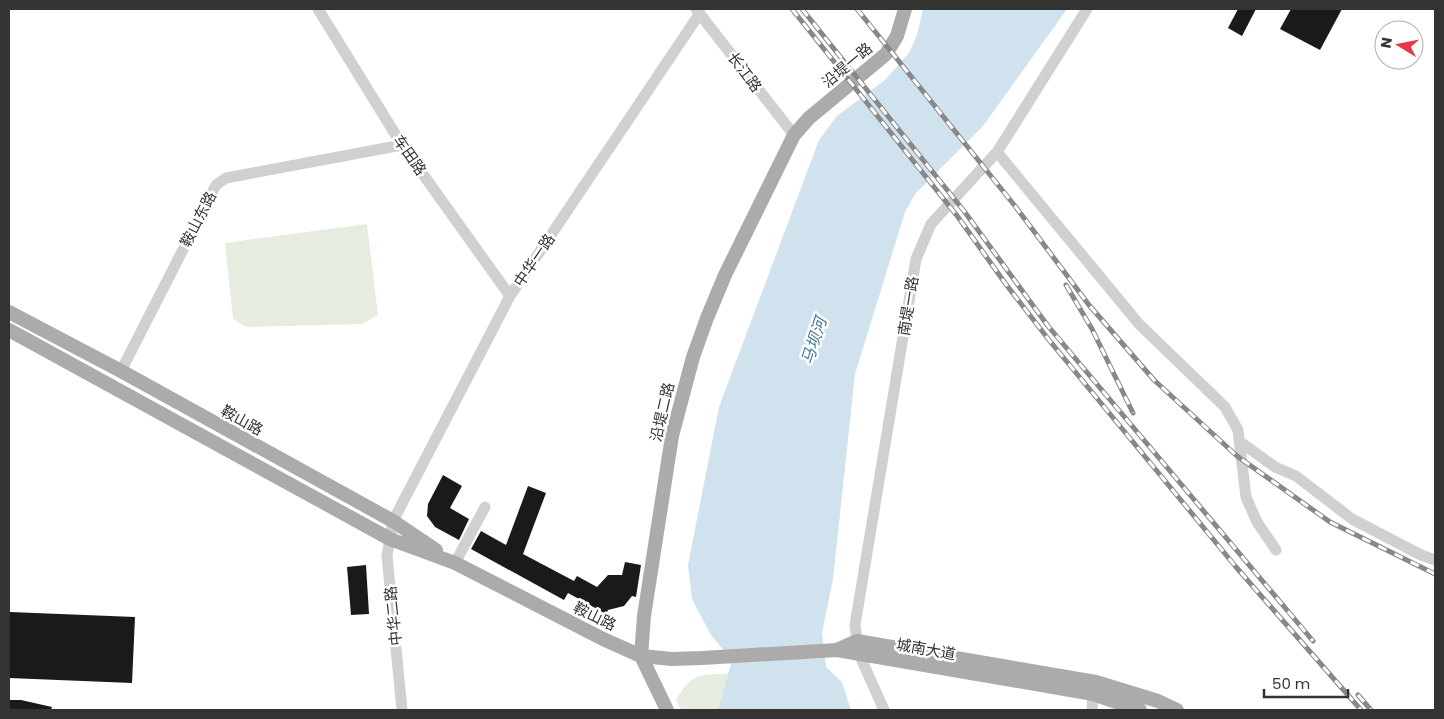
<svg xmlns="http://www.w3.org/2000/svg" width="1444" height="719" font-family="Poppins,'Noto Sans SC',sans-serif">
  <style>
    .green { fill: #e6ecdf }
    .water { fill: #cfe2ee }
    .building { fill: #1a1a1a }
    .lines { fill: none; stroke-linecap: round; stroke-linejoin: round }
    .minor { stroke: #d0d0d0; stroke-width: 11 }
    .major { stroke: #ababab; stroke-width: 14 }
    .rail-casing { stroke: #888; stroke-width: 5 }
    .rail { stroke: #fff; stroke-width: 3; stroke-dasharray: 9; stroke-linecap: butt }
    .labels { text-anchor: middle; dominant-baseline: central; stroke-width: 5; stroke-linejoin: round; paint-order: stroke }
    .street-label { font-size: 15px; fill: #333; stroke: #fff }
    .water-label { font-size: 16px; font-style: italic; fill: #3f7597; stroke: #fff }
  </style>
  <rect width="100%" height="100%" fill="#fff"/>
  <path class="green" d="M367,224L378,315L362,324L246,327L233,319L225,243Z
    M728,674L718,710H681L676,700C691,674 699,674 728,674Z"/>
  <path class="water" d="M923,9H1067L983,126L915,194L905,212L855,374L833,579L822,633L826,667L842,682L851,710H718L732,660L711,635L692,599L688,565L719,407L819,140L837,116L885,80L909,53L917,35Z"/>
  <path class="building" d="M1238,9H1256L1242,36L1228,28Z
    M1291,9H1342L1320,50L1280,29Z
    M443,475L462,486L450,508L469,519L459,540L435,527L427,516L428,504Z
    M528,486L546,493L523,554L574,581L577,576L597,587L608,575H622L625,562L641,565L636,597L632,596L624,606L608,610L606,614L568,593L564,600L471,549L481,531L506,545Z
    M366,565L369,614L351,615L347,567Z
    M10,612L135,617L132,683L9,678Z
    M9,700H21L52,707L51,710H9Z"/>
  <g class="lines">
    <path class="minor" d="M318,9L402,145L510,296
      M696,9L794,135
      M997,152L1139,324L1225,407L1238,430L1246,497L1257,522L1276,550
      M121,371L216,185L226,178L402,145
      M1239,441L1275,467L1296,476L1352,519L1421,555L1435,560
      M455,563L485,507
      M402,710L387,556L393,521L510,296L700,13
      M884,710L859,654L855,625L916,259L931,224L997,152L1087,9
      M1092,710L1093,694"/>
    <path class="major" d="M9,312L121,371L393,521L436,550
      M9,330L390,539L455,563L603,639L641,656L672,659L702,658L837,650L1093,694L1140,710
      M837,650L857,641L1096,682L1158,701L1177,710
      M667,710L641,656L644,616L672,436L693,357L707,318L725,275L794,135L809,118L886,54L897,36L905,9"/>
    <defs>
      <path id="rail" d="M792,9L958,217L1005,283L1049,340L1236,567L1361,710
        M802,9L964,211L1048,326L1313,641
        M857,9L1015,206L1089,305L1154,380L1237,456L1330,522L1435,574
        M1066,285L1092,329L1133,413
        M1358,695L1371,710"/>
    </defs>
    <use href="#rail" class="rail-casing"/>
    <use href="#rail" class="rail"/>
  </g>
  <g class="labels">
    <g class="street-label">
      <text transform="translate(847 65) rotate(-40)">沿堤一路</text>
      <text transform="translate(745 72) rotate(53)">长江路</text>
      <text transform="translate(410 155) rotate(55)">车田路</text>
      <text transform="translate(198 219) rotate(-63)">鞍山东路</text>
      <text transform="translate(534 260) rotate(-56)">中华一路</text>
      <text transform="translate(908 306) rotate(-81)">南堤一路</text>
      <text transform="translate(662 412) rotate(-77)">沿堤二路</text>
      <text transform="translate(242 420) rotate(29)">鞍山路</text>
      <text transform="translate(393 616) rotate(-96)">中华二路</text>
      <text transform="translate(595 616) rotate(26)">鞍山路</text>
      <text transform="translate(926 649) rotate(10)">城南大道</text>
    </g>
    <g class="water-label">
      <text transform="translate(814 341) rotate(-72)">马坝河</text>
    </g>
  </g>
  <rect width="1444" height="719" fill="none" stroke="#333333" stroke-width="20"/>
  <g transform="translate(1399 45) rotate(280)"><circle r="24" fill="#ffffff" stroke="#adadad"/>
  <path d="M0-4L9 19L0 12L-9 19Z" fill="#e63946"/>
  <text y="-8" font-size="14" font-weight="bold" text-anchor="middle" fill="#333333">N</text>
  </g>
  <path d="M1264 689v8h84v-8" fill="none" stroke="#333333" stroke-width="2.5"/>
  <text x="1272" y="689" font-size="15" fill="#333333" stroke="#ffffff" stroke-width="4" paint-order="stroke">50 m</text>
</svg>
